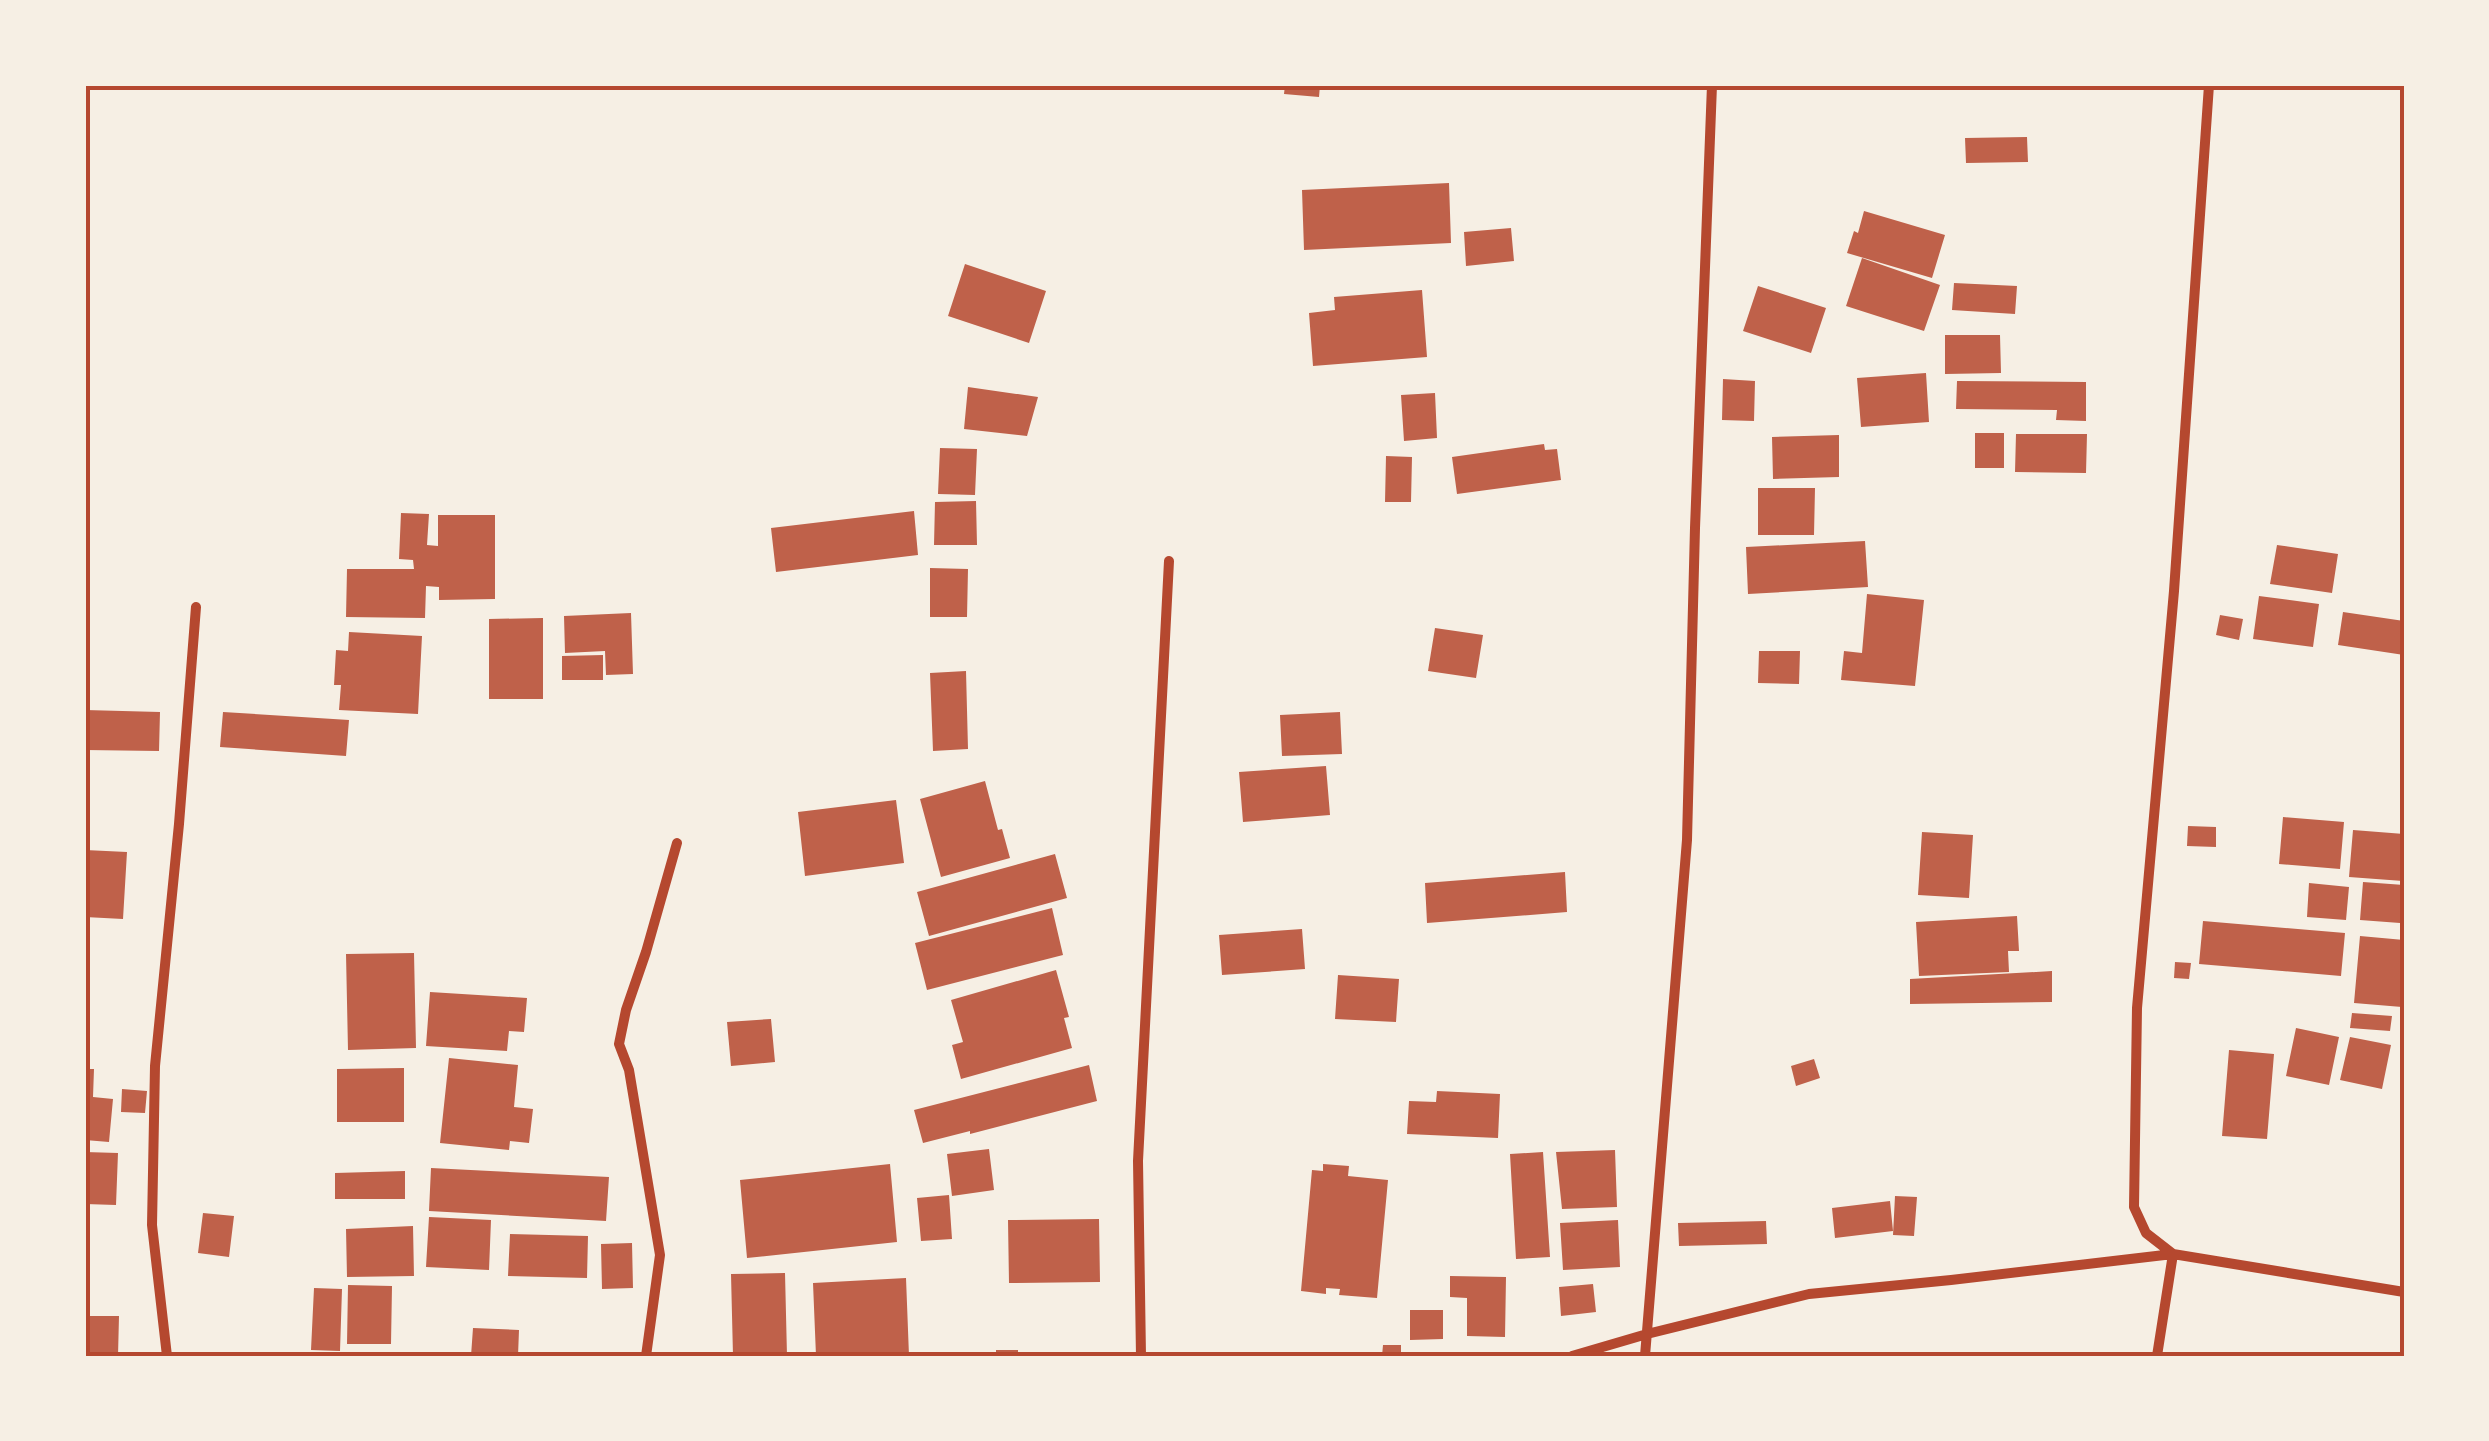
<svg xmlns="http://www.w3.org/2000/svg" width="2489" height="1441" font-family="Raleway,sans-serif">
  <style>
    .building { fill: #bf614a }
    .lines { fill: none; stroke-linecap: round; stroke-linejoin: round }
    .minor { stroke: #b5482f; stroke-width: 10 }
    .neatline { fill: none; stroke: #b5482f; stroke-width: 4 }
  </style>
  <rect width="100%" height="100%" fill="#f6efe4"/>
  <path class="building" d="M1285,85H1320L1319,97L1284,94Z
    M2027,137L2028,162L1966,163L1965,138Z
    M1449,183L1451,243L1304,250L1302,190Z
    M1864,211L1945,235L1932,278L1847,253L1854,231L1858,233Z
    M1511,228L1514,261L1466,266L1464,232Z
    M1862,258L1940,285L1924,331L1846,306Z
    M965,264L1046,291L1029,343L948,316Z
    M1954,283L2017,286L2015,314L1952,310Z
    M1758,286L1826,308L1811,353L1743,331Z
    M1422,290L1427,357L1313,366L1309,313L1335,310L1334,297Z
    M1945,335H2000L2001,373L1945,374Z
    M1926,373L1929,422L1861,427L1857,378Z
    M1723,379L1755,381L1754,421L1722,420Z
    M1957,381L2086,382V421L2056,420L2057,410L1956,409Z
    M968,387L1038,397L1027,436L964,429Z
    M1435,393L1437,438L1404,441L1401,395Z
    M1975,433H2004V468H1975Z
    M2016,434H2087L2086,473L2015,472Z
    M1839,435V477L1773,479L1772,437Z
    M1544,444L1545,450L1557,449L1561,480L1457,494L1452,457Z
    M940,448L977,449L975,495L938,494Z
    M1386,456L1412,457L1411,502H1385Z
    M1758,488H1815L1814,535H1758Z
    M976,501L977,545H934L935,502Z
    M914,511L918,555L776,572L771,528Z
    M401,513L429,514L427,545L438,546V515H495V599L439,600V587L426,586L425,618L346,617L347,569H414L413,560L399,559Z
    M1865,541L1868,587L1748,594L1746,547Z
    M2277,545L2338,554L2332,593L2270,584Z
    M930,568L968,569L967,617H930Z
    M1867,594L1924,600L1915,686L1841,680L1844,651L1862,653Z
    M2259,596L2319,604L2313,647L2253,639Z
    M2343,612L2404,621V655L2338,645Z
    M631,613L633,674L606,675L605,651L565,653L564,616Z
    M2220,615L2243,619L2239,640L2216,635Z
    M543,618V699H489V619Z
    M1435,628L1483,635L1476,678L1428,671Z
    M349,632L422,636L418,714L339,710L341,685H334L336,650L348,651Z
    M1759,651H1800L1799,684L1758,683Z
    M603,655V680H562V656Z
    M966,671L968,749L933,751L930,673Z
    M85,710L160,712L159,751L85,750Z
    M223,712L349,720L346,756L220,747Z
    M1340,712L1342,754L1282,756L1280,715Z
    M1326,766L1330,815L1243,822L1239,772Z
    M985,781L998,830L1002,829L1010,858L941,877L920,799Z
    M896,800L904,863L805,876L798,812Z
    M2283,817L2344,822L2340,869L2279,864Z
    M2188,826L2216,827V847L2187,846Z
    M2353,830L2404,834L2403,881L2349,877Z
    M1922,832L1973,835L1969,898L1918,895Z
    M85,850L127,852L123,919L85,917Z
    M1055,854L1067,898L929,936L917,892Z
    M1565,872L1567,912L1427,923L1425,883Z
    M2363,882L2404,885L2400,923L2360,920Z
    M2309,883L2349,887L2346,920L2307,917Z
    M1052,908L1063,955L927,990L915,943Z
    M2017,916L2019,951H2008L2009,972L1919,976L1916,922Z
    M2203,921L2345,933L2341,976L2199,964Z
    M1302,929L1305,969L1222,975L1219,935Z
    M2360,936L2404,940L2402,1007L2354,1003Z
    M414,953L416,1048L348,1050L346,954Z
    M2175,962L2191,963L2189,979L2174,978Z
    M1056,970L1069,1017L1064,1018L1072,1048L961,1079L952,1045L963,1042L951,1000Z
    M2052,971V1002L1910,1004V979Z
    M1338,975L1399,979L1396,1022L1335,1019Z
    M430,992L527,998L524,1032L509,1031L507,1051L426,1046Z
    M2352,1013L2392,1016L2390,1031L2350,1028Z
    M771,1019L775,1062L731,1066L727,1022Z
    M2296,1028L2339,1037L2329,1085L2286,1076Z
    M2350,1037L2391,1045L2382,1089L2340,1080Z
    M2229,1050L2274,1054L2267,1139L2222,1136Z
    M449,1058L518,1065L514,1107L533,1109L529,1143L510,1141L509,1150L440,1143Z
    M1814,1059L1820,1078L1796,1086L1791,1066Z
    M1089,1065L1097,1101L970,1134V1131L923,1143L914,1110Z
    M404,1068V1122H337V1069Z
    M85,1069H94L93,1097L113,1099L109,1142L85,1140Z
    M122,1089L147,1091L145,1113L121,1112Z
    M1437,1091L1500,1094L1498,1138L1407,1134L1409,1101L1436,1102Z
    M989,1149L994,1190L952,1196L947,1154Z
    M1615,1150L1617,1207L1562,1209L1556,1152Z
    M85,1152L118,1153L116,1205L85,1204Z
    M1543,1152L1550,1257L1516,1259L1510,1154Z
    M890,1164L897,1242L747,1258L740,1180Z
    M1323,1164L1349,1166L1348,1176L1388,1180L1377,1298L1339,1295L1340,1289L1326,1288V1294L1301,1291L1312,1170L1323,1171Z
    M431,1168L609,1177L606,1221L429,1211Z
    M405,1171V1199H335V1173Z
    M949,1195L952,1239L921,1241L917,1198Z
    M1895,1196L1917,1197L1914,1236L1893,1235Z
    M1890,1201L1893,1231L1835,1238L1832,1208Z
    M203,1213L234,1216L229,1257L198,1253Z
    M429,1217L491,1220L489,1270L426,1267Z
    M1099,1219L1100,1282L1009,1283L1008,1220Z
    M1618,1220L1620,1267L1563,1270L1560,1223Z
    M1766,1221L1767,1244L1679,1246L1678,1223Z
    M413,1226L414,1276L347,1277L346,1229Z
    M510,1234L588,1236L587,1278L508,1276Z
    M632,1243L633,1288L602,1289L601,1244Z
    M785,1273L787,1356H733L731,1274Z
    M1450,1276L1506,1277L1505,1337L1467,1336V1298L1450,1297Z
    M906,1278L909,1356H816L813,1283Z
    M1593,1284L1596,1312L1561,1316L1559,1287Z
    M348,1285L392,1286L391,1344H347Z
    M314,1288L342,1289L340,1351L311,1350Z
    M1410,1310H1443V1339L1410,1340Z
    M85,1316H119L118,1356H85Z
    M473,1328L519,1330L518,1356H471Z
    M1383,1345H1401V1356H1382Z
    M996,1350H1018V1356H996Z"/>
  <g class="lines">
    <path class="minor" d="M167,1356L152,1225L155,1066L179,824L196,607
      M646,1356L660,1255L629,1070L619,1044L626,1010L646,952L677,843
      M1141,1356L1138,1161L1169,561
      M1572,1356L1647,1334L1809,1294L1951,1280L2173,1254L2404,1292
      M1645,1356L1687,840L1695,528L1712,85
      M2157,1356L2173,1254L2146,1233L2134,1207L2137,1008L2174,591L2209,85"/>
  </g>
  <rect width="2489" height="1441" fill="none" stroke="#f6efe4" stroke-width="175"/>
  <rect x="88" y="88" width="2314" height="1266" class="neatline"/>
</svg>
